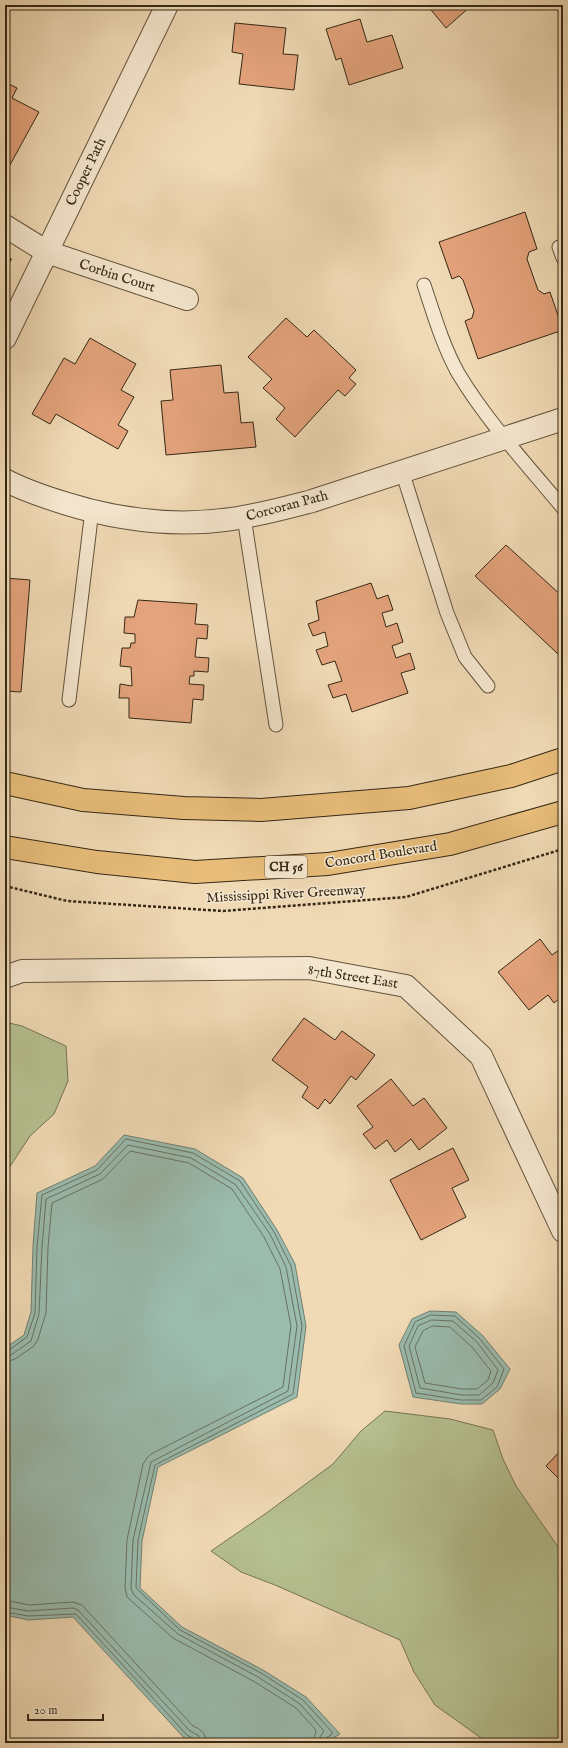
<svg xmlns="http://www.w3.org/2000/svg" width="568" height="1748" font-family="'IM FELL English',serif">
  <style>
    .green { fill: #b6c090; stroke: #767452 }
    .water { fill: #9abbae; stroke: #728071 }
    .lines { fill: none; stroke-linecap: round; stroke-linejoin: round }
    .shore { stroke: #687262; stroke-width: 1 }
    .building { fill: #e4a37c; stroke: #352815 }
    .service-casing { stroke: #64543d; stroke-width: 15 }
    .minor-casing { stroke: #64543d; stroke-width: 24 }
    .primary-casing { stroke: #352815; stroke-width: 24 }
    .path { stroke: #352815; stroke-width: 2.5; stroke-dasharray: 3 2; stroke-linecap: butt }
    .service { stroke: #f5e7cf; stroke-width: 13 }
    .minor { stroke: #f5e7cf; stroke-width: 22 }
    .primary { stroke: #e8bd7a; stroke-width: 22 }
    .labels { text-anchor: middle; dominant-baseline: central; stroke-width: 3; stroke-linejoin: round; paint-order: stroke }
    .shield { fill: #f5e7cf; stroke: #6f614d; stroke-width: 1 }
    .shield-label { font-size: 13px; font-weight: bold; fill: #352815 }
    .street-label { font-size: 14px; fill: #352815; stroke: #f5e7cf }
  </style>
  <rect width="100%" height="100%" fill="#f0dab5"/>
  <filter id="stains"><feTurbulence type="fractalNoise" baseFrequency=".005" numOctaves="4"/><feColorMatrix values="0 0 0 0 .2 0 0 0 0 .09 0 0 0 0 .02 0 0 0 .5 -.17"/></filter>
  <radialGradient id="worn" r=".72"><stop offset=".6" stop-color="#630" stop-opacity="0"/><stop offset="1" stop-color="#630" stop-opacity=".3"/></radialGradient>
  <path class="green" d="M5,1022L22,1026L66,1046L68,1081L54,1114L30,1136L5,1174Z
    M385,1411L450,1419L493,1430L503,1459L516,1486L563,1554V1743H517L484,1740L435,1705L414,1672L400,1640L275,1585L241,1572L211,1551L265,1514L333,1464L361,1431Z"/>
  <path class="water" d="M124,1135L195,1149L243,1178L277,1230L295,1264L306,1326L297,1397L158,1467L142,1541L140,1588L182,1627L263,1670L306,1697L340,1734L325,1743H197L185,1739L73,1617L28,1620L5,1615V1348L24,1335L31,1312L33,1246L37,1193L95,1166Z
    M430,1311L456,1312L483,1336L510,1369L500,1389L482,1404H461L413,1397L399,1345L412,1319Z"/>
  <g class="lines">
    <path class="shore" d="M431,1315L455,1316L480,1339L504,1369L497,1387L481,1400H461L416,1393L404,1346L415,1322Z
      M432,1320L453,1321L477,1342L498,1370L493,1383L479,1395H462L420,1388L409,1346L418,1326Z
      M433,1326L450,1327L472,1347L491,1371L488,1380L477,1389H462L425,1383L415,1347L423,1331Z
      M5,1351L9,1350L27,1337L35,1313L37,1247L42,1195L97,1170L126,1139L193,1153L240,1181L274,1232L291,1266L302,1326L293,1394L155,1465L138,1540L136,1588L180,1630L261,1673L303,1700L332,1732V1734L325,1739L324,1743
      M5,1356L11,1355L31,1341L39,1314L42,1247L46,1199L100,1174L128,1145L191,1158L236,1185L270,1234L286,1267L297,1326L288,1391L151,1462L133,1540L131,1589L134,1595L178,1634L258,1677L300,1704L324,1731L320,1737L319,1743
      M5,1362L15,1359L34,1346L38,1339L46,1313L48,1247L52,1203L103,1179L130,1151L189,1163L232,1189L264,1237L280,1269L291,1326L283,1387L151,1454L147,1458L143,1464L127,1540L125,1588L127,1597L173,1638L255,1682L296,1708L316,1730L313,1743
      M5,1600L29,1605L73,1602L82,1605L193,1726C201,1729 206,1734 207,1743
      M5,1607L28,1611L73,1608L78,1610L190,1731L198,1735L201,1743
      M5,1612L28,1616L76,1614L187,1735L194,1739L195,1743"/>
  </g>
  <path class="building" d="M427,5H472L446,28Z
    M360,19L367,42L392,35L403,68L349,85L341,58L336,60L326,29Z
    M235,23L286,28L283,54L298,55L294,90L239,84L243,54L232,52Z
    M5,82L17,88L12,98L39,112L5,174Z
    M525,212L537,249L529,252L527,259L538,290L544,294L550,292L563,330L478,359L465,321L472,318L474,311L463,280L459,276L452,279L439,242Z
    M286,318L307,337L314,330L356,370L349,378L356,384L345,396L338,390L295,437L276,419L285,408L263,388L272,379L248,357Z
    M90,338L136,364L121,390L134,397L118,425L128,431L118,449L56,414L50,424L32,414L64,358L75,364Z
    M221,365L224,393L238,392L241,423L253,422L256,447L166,455L161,401L173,400L170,370Z
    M506,545L563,597V649L558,654L475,576Z
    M5,578L30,580L21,692L5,691Z
    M371,583L377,599L388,595L393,610L382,613L386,627L397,623L403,642L392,646L396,658L410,653L415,669L401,673L408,693L352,712L346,694L333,698L328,685L342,681L335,661L322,665L316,650L328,646L325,632L313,636L308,624L319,620L316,601Z
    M138,600L197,604L195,624L208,625L207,639L197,638L195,657L209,658L208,672L194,671V676H190L189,684L204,685L203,700L193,699L191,723L129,718V698H119L120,684L132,686L131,667L120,666L122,648H130L131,643H135V634L124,633L125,617H134Z
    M540,939L552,955L563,947V999L561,997L554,1003L548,995L529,1010L498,972Z
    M304,1018L335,1040L342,1031L375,1055L356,1080L351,1076L330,1104L325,1099L318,1109L302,1097L308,1087L272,1060Z
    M391,1079L413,1106L424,1098L447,1128L419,1150L411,1139L395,1152L387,1140L375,1149L363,1134L373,1127L357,1106Z
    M453,1148L469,1180L452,1188L466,1217L421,1240L390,1180Z
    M563,1448V1483L546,1466Z"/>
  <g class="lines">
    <defs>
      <path id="service" d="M559,247L563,258
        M424,285C434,315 443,346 458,373C486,420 528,466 563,508
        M402,471L447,613L465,657L488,686
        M244,517L276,725
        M69,700L92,510"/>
      <path id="minor" d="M5,226L47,252L187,299
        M5,338L167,5
        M5,480C23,490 45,497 64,503C118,520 176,527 232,519C259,515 285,508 312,501L563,419
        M5,977L22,971L309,968L406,986L481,1056L563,1231"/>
      <path id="primary" d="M5,783L83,800L184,808L261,810L409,798L511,776L563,759
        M5,847L97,862L195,872L328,864L450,844L563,812"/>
    </defs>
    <use href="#service" class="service-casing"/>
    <use href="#minor" class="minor-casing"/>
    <use href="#primary" class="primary-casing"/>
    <path class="path" d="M5,270L11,258
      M5,886L67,901L223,911L406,897L563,849"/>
    <use href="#service" class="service"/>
    <use href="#minor" class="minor"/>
    <use href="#primary" class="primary"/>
  </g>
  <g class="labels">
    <rect class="shield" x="265" y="856" width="42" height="22" rx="3"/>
    <g class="shield-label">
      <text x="286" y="867">CH 56</text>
    </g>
    <g class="street-label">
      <text transform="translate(86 172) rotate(-64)">Cooper Path</text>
      <text transform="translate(117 276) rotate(18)">Corbin Court</text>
      <text transform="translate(287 506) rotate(-15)">Corcoran Path</text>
      <text transform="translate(381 855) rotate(-9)">Concord Boulevard</text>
      <text transform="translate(286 894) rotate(-3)">Mississippi River Greenway</text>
      <text transform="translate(353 977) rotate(9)">87th Street East</text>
    </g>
  </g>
  <rect width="568" height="1748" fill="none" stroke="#f0dab5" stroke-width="20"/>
  <rect x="6" y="6" width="556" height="1736" fill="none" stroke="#352815" stroke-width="2"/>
  <rect x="10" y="10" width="548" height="1728" fill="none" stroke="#352815"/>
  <path d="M28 1714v6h75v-6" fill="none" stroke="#352815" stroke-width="2"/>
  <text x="34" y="1714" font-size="12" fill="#352815" stroke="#f5e7cf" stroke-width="3" paint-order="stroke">20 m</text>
  <rect width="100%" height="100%" filter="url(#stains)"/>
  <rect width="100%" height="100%" fill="url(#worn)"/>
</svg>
